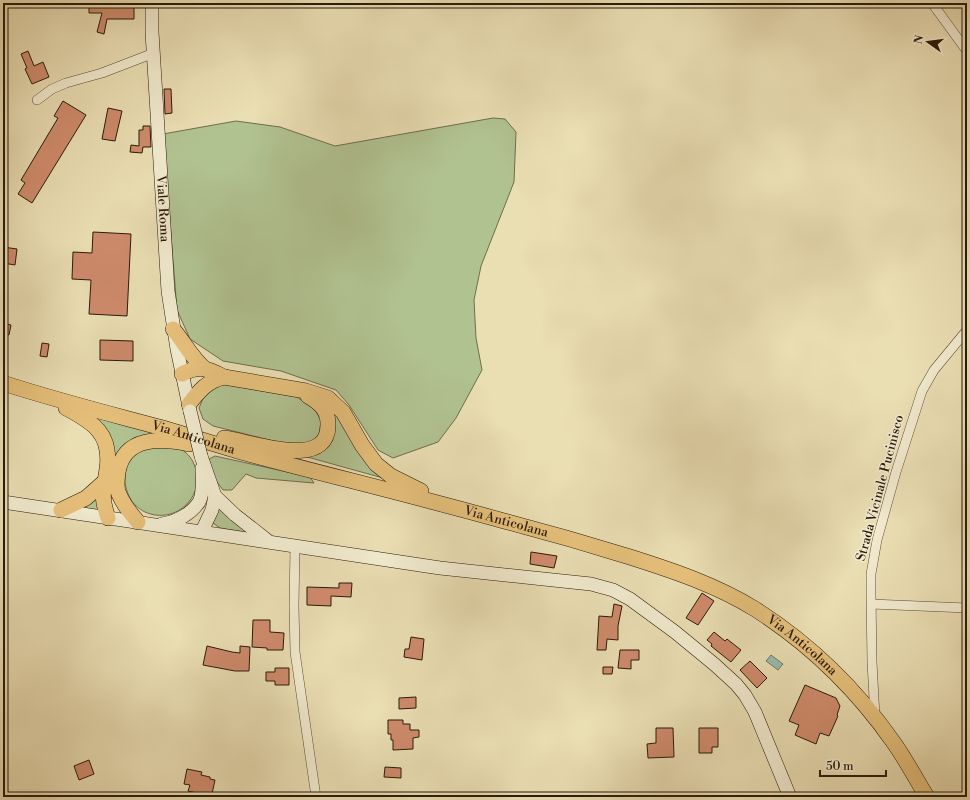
<svg xmlns="http://www.w3.org/2000/svg" width="970" height="800" font-family="'Libre Bodoni',serif">
  <style>
    .green { fill: #b1c291; stroke: #6d6e4e }
    .water { fill: #98bcad; stroke: #6c7b6c }
    .building { fill: #cf8b6c; stroke: #291a0a }
    .lines { fill: none; stroke-linecap: round; stroke-linejoin: round }
    .street-casing { stroke: #594b34; stroke-width: 10 }
    .secondary-casing { stroke: #291a0a; stroke-width: 14 }
    .primary-casing { stroke: #291a0a; stroke-width: 16 }
    .street { stroke: #f1eace; stroke-width: 9 }
    .secondary { stroke: #f1eace; stroke-width: 13 }
    .primary { stroke: #e5bf7a; stroke-width: 15 }
    .secondary-bridge-casing { stroke: #291a0a; stroke-width: 14; stroke-linecap: butt }
    .secondary-bridge { stroke: #f1eace; stroke-width: 13 }
    .labels { text-anchor: middle; dominant-baseline: central; stroke-width: 3; stroke-linejoin: round; paint-order: stroke }
    .street-label { font-size: 13px; fill: #291a0a; stroke: #f1eace }
  </style>
  <rect width="100%" height="100%" fill="#eadeb3"/>
  <filter id="stains"><feTurbulence type="fractalNoise" baseFrequency=".005" numOctaves="4"/><feColorMatrix values="0 0 0 0 .2 0 0 0 0 .09 0 0 0 0 .02 0 0 0 .5 -.17"/></filter>
  <radialGradient id="worn" r=".72"><stop offset=".6" stop-color="#630" stop-opacity="0"/><stop offset="1" stop-color="#630" stop-opacity=".3"/></radialGradient>
  <path class="green" d="M493,118L505,119L516,132L514,182L481,266L474,300L476,338L482,370L456,418L438,442L393,458L378,450L349,405L336,390L281,371L223,361L190,339L177,310L163,134L236,121L280,127L335,146Z
    M216,383L297,397L315,410L321,421L319,434L310,444L298,447L213,426L203,419L199,408L206,391Z
    M335,412L383,478L300,455L309,454Z
    M88,415L160,434L137,439L113,496L108,503L111,467Z
    M176,446C183,450 190,455 193,462C209,494 176,526 145,512C139,509 133,504 130,498C122,483 123,465 136,453C138,451 140,449 143,448C153,446 166,446 176,446Z
    M215,456L310,477L314,483L256,478L246,474L232,490H223L214,478L209,459Z
    M98,496L103,508L97,510L78,507Z
    M219,504L250,533L220,528L210,521Z"/>
  <path class="water" d="M771,655L783,664L778,670L766,661Z"/>
  <path class="building" d="M108,3H134V19H107L104,34L97,32L102,13H89V5L108,6Z
    M28,51L34,66L43,62L49,77L32,84L25,69L27,68L21,54Z
    M164,89H171L172,113L165,114Z
    M63,101L86,115L32,203L18,194L25,183L21,180L58,118L54,116Z
    M108,108L122,111L115,141L102,139Z
    M143,126H150L151,147H143L142,153L130,152L131,145L139,146V130H143Z
    M93,232L131,234L127,316L89,314L91,280L72,279L73,252L92,253Z
    M3,247L17,249L15,265L3,263Z
    M3,323L11,325L9,335L3,333Z
    M100,340L133,341V361L100,360Z
    M42,343L49,344L47,357L40,356Z
    M531,552L557,556L554,568L530,564Z
    M339,583H352L351,597L331,596V606L307,605V587L339,588Z
    M702,593L714,601L698,625L686,618Z
    M614,604L622,606L618,626V640L607,639L606,650H597L599,616L612,617Z
    M253,620H270V632L284,633L283,650H267V648L252,647Z
    M714,632L725,641L727,639L741,650L731,662L711,646L712,644L707,640Z
    M411,637L424,639L422,660L404,657L405,649H409Z
    M207,646L232,652L240,653V646L250,647L249,671H235L203,665Z
    M620,650H639V660H631V669L618,668Z
    M750,661L767,678L757,688L740,670Z
    M603,667H613L612,674H603Z
    M275,668H289V685H275V681H266V672H275Z
    M805,685L836,698L840,706L837,715L838,716L829,736L820,733L816,744L795,735L799,725L789,721Z
    M416,697V708L399,709V698Z
    M388,720H403V724H410V730H419V737L413,738V749L393,750V740H391V734H388Z
    M656,728H673L674,757L648,758L647,744L656,743Z
    M699,728H718V747H712V753H699Z
    M89,760L94,774L79,780L74,766Z
    M385,767L401,768V778L384,777Z
    M187,769L202,772L201,775L210,777V779L215,780L212,794H210L209,796L188,791L190,785L184,784Z"/>
  <g class="lines">
    <defs>
      <path id="street" d="M932,3L967,51
        M37,100L52,89L66,83L102,73L154,53
        M295,546L294,606L295,652L316,797
        M871,604L967,608
        M875,717L872,662L871,595V574L877,540L896,472L922,391L934,370L967,330"/>
      <g id="secondary">
        <path id="s1" d="M152,3V32L168,291L177,349L190,411"/>
        <path d="M201,456L215,496L235,515L267,540"/>
        <path d="M3,502L440,568L591,584L613,590L630,599L675,632L714,664L736,684L745,695L755,712L790,797"/>
        <path d="M162,524C176,522 191,514 199,502C204,493 202,478 202,468"/>
        <path d="M202,531L212,510L215,496"/>
      </g>
      <g id="primary">
        <path d="M173,329C184,342 191,357 204,368"/>
        <path d="M182,374C199,365 207,368 224,377L306,391L328,398L343,412L362,445L376,464L391,476L421,491"/>
        <path id="s2" d="M3,383C55,400 107,413 159,427C188,435 216,445 245,453C331,476 418,497 504,521C546,532 588,544 630,557C674,571 716,585 755,609C810,644 857,690 894,743C906,760 916,779 927,797"/>
        <path d="M189,404C199,391 207,381 224,377"/>
        <path d="M66,408C93,422 112,434 107,469C104,492 100,494 108,518"/>
        <path d="M224,438C250,441 329,472 328,424C328,410 320,403 308,396"/>
        <path d="M61,510L86,498L104,482"/>
        <path d="M138,522C131,514 123,504 119,494C116,488 117,479 118,472C124,436 161,438 189,444"/>
      </g>
    </defs>
    <use href="#street" class="street-casing"/>
    <use href="#secondary" class="secondary-casing"/>
    <use href="#primary" class="primary-casing"/>
    <use href="#street" class="street"/>
    <use href="#secondary" class="secondary"/>
    <use href="#primary" class="primary"/>
    <defs>
      <path id="secondary-bridge" d="M190,411L201,456"/>
    </defs>
    <use href="#secondary-bridge" class="secondary-bridge-casing"/>
    <use href="#secondary-bridge" class="secondary-bridge"/>
  </g>
  <g class="labels">
    <g class="street-label">
      <text stroke="none"><textPath href="#s1" startOffset="206">Viale Roma</textPath></text>
      <text stroke="none"><textPath href="#s2" startOffset="198">Via Anticolana</textPath></text>
      <text transform="translate(880 488) rotate(-75)">Strada Vicinale Pucinisco</text>
      <text stroke="none"><textPath href="#s2" startOffset="522">Via Anticolana</textPath></text>
      <text stroke="none"><textPath href="#s2" startOffset="846">Via Anticolana</textPath></text>
    </g>
  </g>
  <rect width="970" height="800" fill="none" stroke="#eadeb3" stroke-width="16"/>
  <rect x="4" y="4" width="962" height="792" fill="none" stroke="#291a0a" stroke-width="2"/>
  <rect x="8" y="8" width="954" height="784" fill="none" stroke="#291a0a"/>
  <g transform="translate(928 42) rotate(284)" stroke="#f1eace" stroke-width="3" paint-order="stroke">
  <path d="M0-3L7 15L0 10L-7 15Z" fill="#291a0a"/>
  <text y="-6" font-size="11" font-weight="bold" text-anchor="middle" fill="#291a0a">N</text>
  </g>
  <path d="M820 770v6h66v-6" fill="none" stroke="#291a0a" stroke-width="2"/>
  <text x="826" y="770" font-size="12" fill="#291a0a" stroke="#f1eace" stroke-width="3" paint-order="stroke">50 m</text>
  <rect width="100%" height="100%" filter="url(#stains)"/>
  <rect width="100%" height="100%" fill="url(#worn)"/>
</svg>
